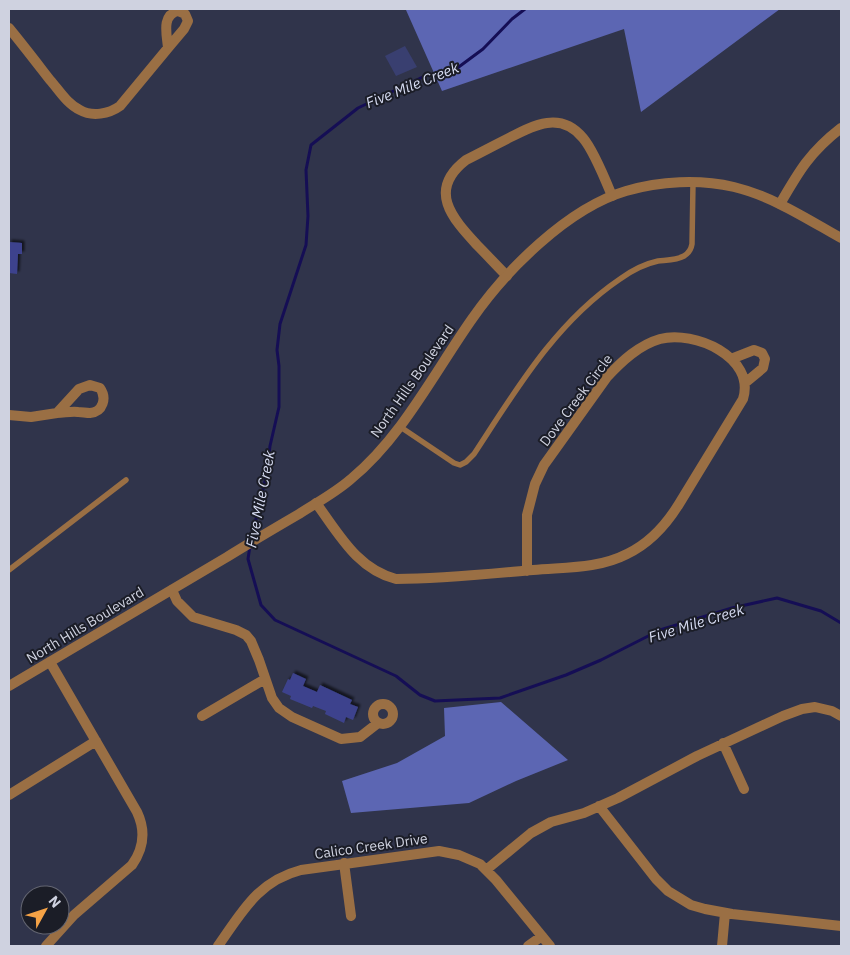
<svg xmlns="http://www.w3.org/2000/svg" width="850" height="955" font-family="'IBM Plex Sans',sans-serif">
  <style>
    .green { fill: #393f70 }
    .forest { fill: #5c66b3 }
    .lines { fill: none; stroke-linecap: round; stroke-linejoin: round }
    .stream { stroke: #150e55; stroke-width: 3 }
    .building { fill: #3d438d; filter: url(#shadow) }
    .service { stroke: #9a6f44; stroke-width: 5.5 }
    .minor { stroke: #9a6f44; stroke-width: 10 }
    .tertiary { stroke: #9a6f44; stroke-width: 10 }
    .labels { text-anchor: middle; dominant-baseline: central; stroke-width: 4; stroke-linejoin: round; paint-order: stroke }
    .street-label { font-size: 14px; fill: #cfd2e0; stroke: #1b1d27 }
    .water-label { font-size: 15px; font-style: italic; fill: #d6dbf1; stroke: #1b1d27 }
  </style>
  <defs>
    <filter id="shadow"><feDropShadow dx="2.5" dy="-2.5" stdDeviation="1" flood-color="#0009"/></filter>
  </defs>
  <rect width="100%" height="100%" fill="#30344b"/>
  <path class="green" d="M405,46L417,67L396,76L385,56Z"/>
  <path class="forest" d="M412,9H780L641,112L624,29L442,91L406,10Z
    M501,702L568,760L516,781L469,803L351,813L342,781L397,763L445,736L444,708Z"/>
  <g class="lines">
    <path class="stream" d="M251,540L266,477L270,446L279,407V366L277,350L280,324L306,245L308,216L306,170L311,145L358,108L427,75H444L456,69L483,49L512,19L525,9
      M250,546L248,559L261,605L275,620L396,676L420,695L435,701L500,698L566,675L601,660L660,630L732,608L777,598L821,611L841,623"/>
  </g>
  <path class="building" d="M9,242L22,243V254H18L17,274L9,273Z
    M293,673L306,679L303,686L317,692L320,685L352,700L350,704L358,707L353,720L346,717L344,723L325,714L326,711L313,706L312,708L290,699L291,696L282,692L288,679L290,680Z"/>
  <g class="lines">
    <path class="service" d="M399,426L454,463L460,465L466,462L474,454C516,390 555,323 620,279C631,271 644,264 658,261C666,260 677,260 684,256C689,253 691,250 692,244L693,183
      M9,570L126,480"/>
    <path class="minor" d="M178,11L185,14L188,21L184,29L168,48C167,35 161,15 178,11Z
      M9,28C23,45 36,62 50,80C59,90 67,104 80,110C92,117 109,114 120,106L168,48
      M780,204C799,171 810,152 841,128
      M507,276C497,266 487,255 477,245C452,218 427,190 466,160C480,153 493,146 507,139C532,126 560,110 583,138C594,151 605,179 612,196
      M731,359L754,350L762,353L765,359L763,368L745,383
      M90,385L100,388C107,398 103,412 90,413C86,413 82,412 78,412C71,411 64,413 57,413L79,389Z
      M9,415L31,417L57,413
      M316,503C339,534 357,569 396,579C441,579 488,574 533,570C565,567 598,569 627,554C650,543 666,525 679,504L743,399C756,357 694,330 660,339C639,345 622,361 607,377L544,465L535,484L527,515V571
      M172,590L177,601L193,617L236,630L246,635L251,641L259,660L272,698L279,708L292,717L341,739L360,737L378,723
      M373 714a10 10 0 1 1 20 0a10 10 0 1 1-20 0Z
      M202,716L265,679
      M723,743L744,789
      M9,795L96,741
      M599,806L656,879L668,891L691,905L705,909L732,914L841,926
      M344,863L351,916
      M486,870L531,833L551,822L584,813L618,798L697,756L783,716L802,709L815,707L832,711L841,716
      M46,946L74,915L132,865C144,848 146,831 137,812L50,662
      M218,946C242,912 258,881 301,870L439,851L459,855L480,864L496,880L550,946
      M528,946L542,936
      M722,946L725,913"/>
    <path class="tertiary" d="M9,686C82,643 155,600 227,557C251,542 275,528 299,514C316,503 335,493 351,479C402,437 434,373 472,319C506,270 568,208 626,191C660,181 699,179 734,187C772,196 807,219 841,238"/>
  </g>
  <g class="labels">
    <g class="street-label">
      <text transform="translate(412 381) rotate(-55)">North Hills Boulevard</text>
      <text transform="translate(576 400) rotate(-53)">Dove Creek Circle</text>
      <text transform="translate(85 625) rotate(-31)">North Hills Boulevard</text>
      <text transform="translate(371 846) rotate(-8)">Calico Creek Drive</text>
    </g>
    <g class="water-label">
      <text transform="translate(412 85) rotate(-22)">Five Mile Creek</text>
      <text transform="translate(260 499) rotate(-79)">Five Mile Creek</text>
      <text transform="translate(696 623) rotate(-17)">Five Mile Creek</text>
    </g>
  </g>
  <rect width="850" height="955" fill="none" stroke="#cfd2e0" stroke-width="20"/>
  <g transform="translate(45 910) rotate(50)"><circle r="24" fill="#1b1d27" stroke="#636571"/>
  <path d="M0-4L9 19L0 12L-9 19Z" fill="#f5a246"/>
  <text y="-8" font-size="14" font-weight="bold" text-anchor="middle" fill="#cfd2e0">N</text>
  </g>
</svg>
